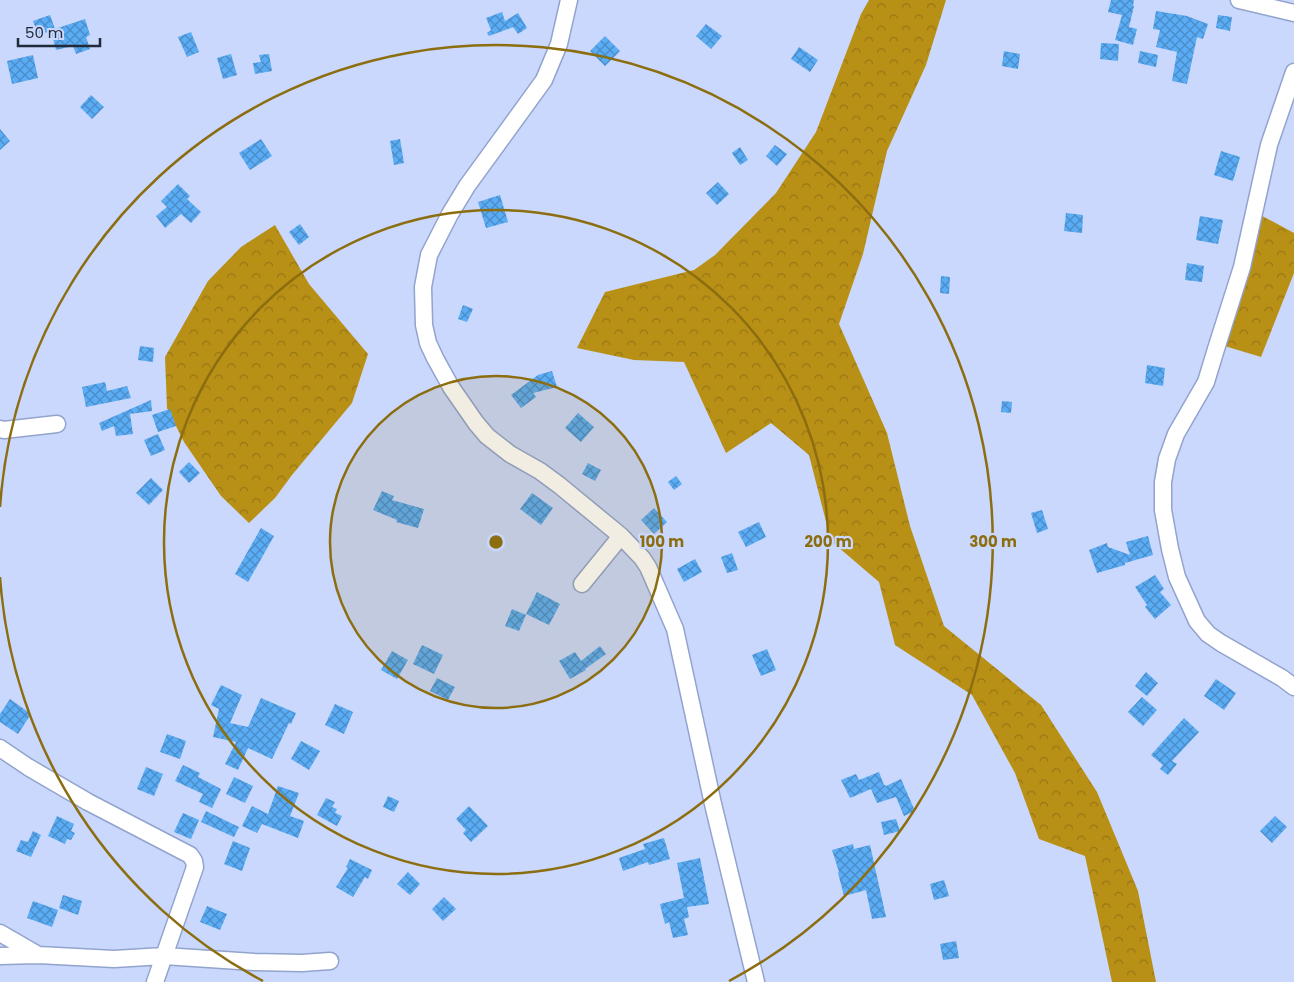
<svg xmlns="http://www.w3.org/2000/svg" width="1294" height="982" font-family="Poppins,sans-serif">
  <style>
    .forest { fill: url(#forest-crowns) }
    .building { fill: url(#building-cross-hatch) }
    .lines { fill: none; stroke-linecap: round; stroke-linejoin: round }
    .minor-casing { stroke: #92a3cd; stroke-width: 19 }
    .minor { stroke: #fff; stroke-width: 16 }
    .ring { fill: none; stroke: #8c6d0f; stroke-width: 2.5 }
    .centre { fill: #8c6d0f; stroke: #c9d8fc; stroke-width: 2.5 }
    .ring-label { font-size: 15px; text-anchor: middle; font-weight: bold; fill: #8c6d0f; stroke: #c9d8fc; stroke-width: 4.5; stroke-linejoin: round; paint-order: stroke }
  </style>
  <defs>
    <pattern id="forest-crowns" width="20" height="18" patternUnits="userSpaceOnUse" patternTransform="scale(1.25)"><rect width="20" height="18" fill="#b99016"/><path d="M2 6a3 3 0 1 1 6 0M12 15a3 3 0 1 1 6 0" fill="none" stroke="#967615"/></pattern>
    <pattern id="building-cross-hatch" width="8" height="8" patternUnits="userSpaceOnUse" patternTransform="scale(1.25)"><rect width="8" height="8" fill="#5aacf4"/><path d="M0 0l8 8M0 8l8-8" fill="none" stroke="#4a8cc7"/></pattern>
  </defs>
  <rect width="100%" height="100%" fill="#c9d8fc"/>
  <path class="forest" d="M869,0H946L926,65L887,151L863,254L839,324L887,433L910,526L944,626L1041,705L1097,792L1138,891L1156,982H1112L1085,856L1039,839L1015,773L972,695L895,645L879,582L831,541L809,455L771,423L726,453L684,362L634,360L577,348L605,292L694,270L715,255L776,193L816,132L861,14Z
    M1253,211L1294,233V273L1261,357L1218,344Z
    M275,225L309,284L368,354L352,403L292,475L275,498L249,523L221,496L184,442L167,408L165,357L208,281L241,247Z"/>
  <path class="building" d="M1111,0H1134L1133,6H1134L1129,27L1137,29L1133,45L1115,40L1122,15L1108,12Z
    M1156,11L1187,16L1208,24L1203,39L1197,37L1187,84L1172,81L1177,52L1156,47L1160,30L1153,29Z
    M502,12L505,21L518,13L527,28L518,34L513,27L489,36L487,33L491,30L486,18Z
    M50,15L55,29L85,19L90,35L86,37L90,49L76,54L73,46L56,50L51,31L38,35L33,21Z
    M1218,15L1232,17L1230,31L1216,28Z
    M706,24L722,36L711,49L696,36Z
    M191,32L199,52L187,57L178,37Z
    M605,36L620,51L605,66L590,51Z
    M1101,43L1119,44L1118,61L1100,59Z
    M799,47L818,60L810,72L791,59Z
    M1004,51L1020,54L1018,69L1002,66Z
    M1140,51L1158,55L1156,67L1138,63Z
    M231,54L237,75L223,79L217,58Z
    M269,54L272,71L255,74L253,63L261,62L259,55Z
    M33,55L38,78L12,84L7,61Z
    M91,95L104,107L92,119L80,107Z
    M0,129L10,141L0,150Z
    M261,139L272,156L250,170L239,153Z
    M400,139L404,163L394,165L390,141Z
    M775,145L787,154L777,166L766,156Z
    M740,147L748,160L740,165L732,153Z
    M1221,151L1240,157L1233,181L1214,175Z
    M718,182L729,194L717,205L706,193Z
    M178,184L190,196L187,199L201,212L191,223L181,214L165,228L156,216L167,207L161,201Z
    M500,195L508,222L486,228L478,202Z
    M1066,213L1083,215L1082,233L1064,231Z
    M1200,216L1223,220L1218,244L1196,240Z
    M300,224L309,237L299,245L289,232Z
    M1187,263L1204,266L1202,282L1185,280Z
    M941,276L950,277L949,294L940,293Z
    M463,305L473,309L467,322L458,319Z
    M140,346L154,348L153,362L138,360Z
    M1147,365L1165,368L1163,386L1145,383Z
    M552,371L557,387L533,393L536,397L521,408L511,395L538,375Z
    M105,382L107,391L127,386L131,398L86,407L82,387Z
    M151,400L152,411L130,414L133,434L116,436L114,426L102,431L99,423Z
    M1002,401L1012,402L1011,413L1001,412Z
    M170,409L176,426L158,432L152,415Z
    M578,413L594,427L581,442L565,428Z
    M158,434L165,450L151,456L144,440Z
    M189,462L200,473L189,483L179,472Z
    M588,463L601,470L595,481L582,474Z
    M676,476L682,484L674,490L668,482Z
    M151,478L163,490L149,505L136,493Z
    M382,491L394,496L392,500L424,509L418,528L396,522L397,520L373,510Z
    M532,493L553,508L541,525L520,509Z
    M654,508L667,522L654,534L641,520Z
    M1042,510L1048,529L1037,533L1031,513Z
    M759,522L766,537L746,547L738,532Z
    M261,528L274,536L248,582L235,574Z
    M1148,536L1153,555L1125,563V565L1097,573L1089,550L1107,543L1108,547L1130,555L1126,542Z
    M732,553L738,570L727,573L721,557Z
    M695,559L702,572L684,582L677,569Z
    M1155,575L1164,589L1160,592L1171,605L1155,619L1145,607L1147,605L1135,587Z
    M537,592L560,604L549,625L526,614Z
    M512,609L526,615L519,631L505,626Z
    M422,645L443,655L434,674L413,664Z
    M600,646L606,654L585,669L586,670L570,679L559,661L575,652L581,661Z
    M767,649L776,670L761,676L752,655Z
    M392,651L408,660L397,679L381,670Z
    M1146,672L1158,683L1147,696L1135,686Z
    M437,678L455,687L448,700L430,691Z
    M1216,679L1236,693L1224,710L1204,696Z
    M221,685L242,695L230,723L248,727L261,698L296,713L291,724L289,723L272,759L248,748L238,770L225,764L236,742L213,737L219,709L211,705Z
    M1142,697L1157,710L1143,726L1128,712Z
    M10,699L31,714L18,734L0,722V714Z
    M335,704L353,712L344,734L325,725Z
    M1184,718L1199,732L1172,761L1177,764L1168,775L1160,769L1163,765L1151,755Z
    M167,734L186,741L180,759L160,752Z
    M301,741L320,751L309,770L291,759Z
    M183,765L200,773L198,777L221,789L212,808L199,802L203,794L175,781Z
    M146,767L163,774L154,796L137,789Z
    M879,772L884,785H885L886,786L901,779L915,811L904,816L896,797L877,803L871,789L850,798L841,780L856,774L859,780Z
    M234,777L253,786L245,803L226,794Z
    M278,786L299,793L290,816L304,821L298,838L262,824L257,833L242,826L252,806L268,814Z
    M388,796L399,801L394,812L383,807Z
    M326,798L335,802L332,807L337,809L335,813L342,816L337,826L317,815Z
    M469,806L488,826L471,842L463,833L466,830L456,819Z
    M206,811L239,827L234,837L201,822Z
    M183,813L199,820L191,839L174,832Z
    M57,816L74,824L71,831L75,833L71,840L67,839L65,844L48,836Z
    M1275,816L1287,827L1272,843L1260,831Z
    M896,819L900,831L884,835L881,822Z
    M33,831L41,835L31,857L16,851L21,840L28,842Z
    M664,838L670,859L649,865L648,862L623,871L619,858L645,849L643,844Z
    M233,841L250,848L242,871L224,864Z
    M853,844L854,849L870,845L886,917L872,919L866,890L844,896L838,873L839,872L832,850Z
    M700,858L709,904L687,907L689,917L684,919L688,935L673,938L669,922L665,924L660,904L684,898L677,863Z
    M350,859L372,870L368,879L365,877L353,897L336,887L348,868L346,867Z
    M408,872L420,884L410,895L397,884Z
    M944,880L949,896L934,900L930,884Z
    M63,895L82,901L78,915L59,908Z
    M444,897L456,909L443,921L432,909Z
    M33,901L58,910L52,927L27,918Z
    M207,906L227,914L220,930L200,922Z
    M956,941L959,958L943,960L940,944Z"/>
  <g class="lines">
    <defs>
      <path id="minor" d="M569,0L559,44L544,80L467,186L450,214L429,255L423,287L424,325L428,343L435,358L451,387L476,423L487,436L510,454L540,471L559,485L621,536L642,558L648,567L675,629L713,804L756,982
        M1239,0L1294,13
        M1294,72L1269,145L1242,267L1216,349L1206,382L1176,434L1167,459L1163,482V510L1170,549L1177,577L1197,621L1208,634L1221,643L1282,678L1294,687
        M0,429L4,430L57,424
        M582,584L621,536
        M0,748L28,767L88,802L190,855L194,861L195,867L155,982
        M0,933L38,955
        M0,956L38,955L114,959L164,956L254,962L302,963L330,961"/>
    </defs>
    <use href="#minor" class="minor-casing"/>
    <use href="#minor" class="minor"/>
  </g>
  <circle cx="496" cy="542" r="166" fill="#8c6d0f" fill-opacity=".12"/>
  <g class="ring">
    <circle cx="496" cy="542" r="166"/>
    <circle cx="496" cy="542" r="332"/>
    <path d="M263 981A497 497 0 0 1 0 577M0 507A497 497 0 1 1 729 981"/>
  </g>
  <circle cx="496" cy="542" r="8" class="centre"/>
  <g class="ring-label">
    <text x="662" y="547">100 m</text>
    <text x="828" y="547">200 m</text>
    <text x="993" y="547">300 m</text>
  </g>
  <path d="M18 38v8h82v-8" fill="none" stroke="#22293a" stroke-width="2.5"/>
  <text x="25" y="38" font-size="15" fill="#22293a" stroke="#c9d8fc" stroke-width="4" paint-order="stroke">50 m</text>
</svg>
